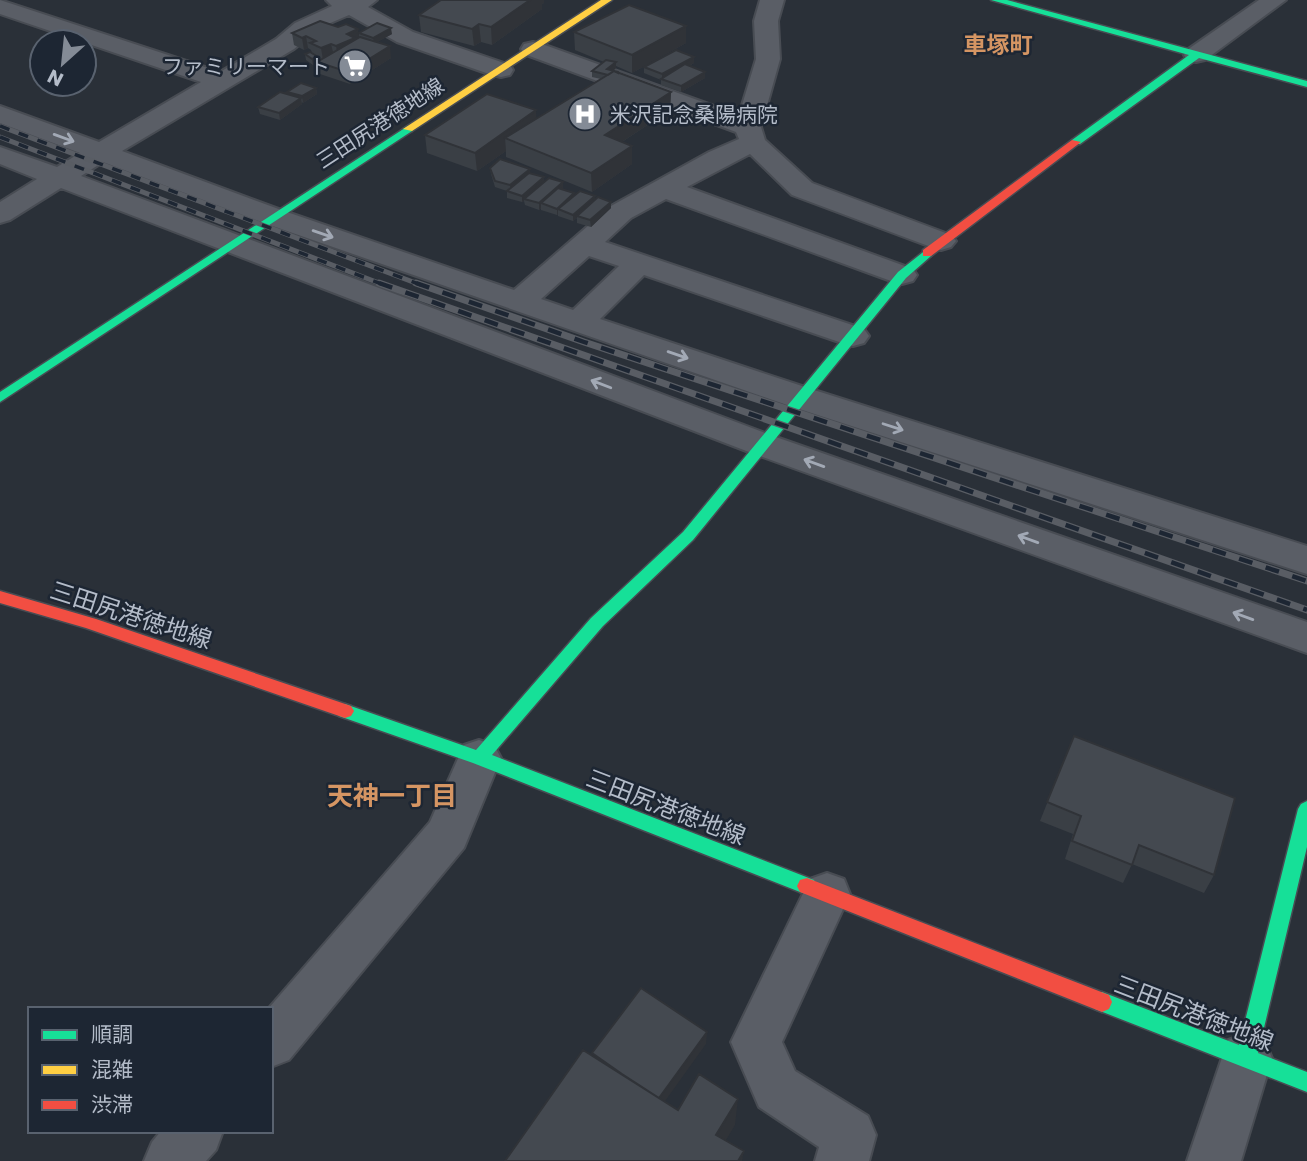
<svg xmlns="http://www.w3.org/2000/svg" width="1307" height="1161" font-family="Poppins,'Noto Sans JP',sans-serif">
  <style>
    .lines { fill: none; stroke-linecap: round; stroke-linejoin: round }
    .street-casing { stroke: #484c53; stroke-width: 4 }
    .fast-casing { stroke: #484c53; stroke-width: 3 }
    .slow-casing { stroke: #484c53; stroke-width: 3 }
    .jam-casing { stroke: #484c53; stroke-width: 3 }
    .street { fill: #5a5e66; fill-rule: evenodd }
    .fast { fill: #16e098; fill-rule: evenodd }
    .slow { fill: #ffcf43; fill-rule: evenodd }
    .jam { fill: #f24e42; fill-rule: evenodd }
    .rail-far1-casing { stroke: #595d64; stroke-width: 5 }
    .rail-casing { stroke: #595d64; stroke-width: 7 }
    .rail-far1 { stroke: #1d2633; stroke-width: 3.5; stroke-dasharray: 10; stroke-linecap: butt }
    .rail { stroke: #1d2633; stroke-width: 4.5; stroke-dasharray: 14; stroke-linecap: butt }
    .wall { fill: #3a3f45 }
    .shaded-wall { fill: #303338 }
    .building { fill: #444950; stroke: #303338; stroke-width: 2 }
    .oneway { stroke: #a2a9b5 }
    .labels { text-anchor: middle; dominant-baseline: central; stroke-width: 5; stroke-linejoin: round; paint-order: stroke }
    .far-poi-label { font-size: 21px; fill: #b4bcc9; stroke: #1d2633; text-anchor: end }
    .far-street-label { font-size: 21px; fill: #b4bcc9; stroke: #1d2633 }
    .far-quarter-label { font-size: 23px; font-weight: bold; fill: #d59563; stroke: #1d2633 }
    .street-label { font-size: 24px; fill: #b4bcc9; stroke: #1d2633 }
    .neighbourhood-label { font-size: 26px; font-weight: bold; fill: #d59563; stroke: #1d2633 }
  </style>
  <rect width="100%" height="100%" fill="#2a3038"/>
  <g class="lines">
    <defs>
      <path id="street" d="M0,0L220,72L276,39L295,23L332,6L326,0H377L368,7L413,32L510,65L513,70L510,75L501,77L492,75L397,42L349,15L321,27L294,49L122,151L284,211L514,290L611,206L709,152L739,139L736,132L524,54L521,49L524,44L533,42L542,44L739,115L756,59L754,21L760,0H784L778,21L780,59L761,127L765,140L812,183L951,235L956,241L951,247L941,250L931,247L792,195L750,154L687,187L913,269L917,275L913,281L902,284L891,281L666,199L631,218L605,242L864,329L869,336L864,343L853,346L842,343L644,275L600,319L814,390L1307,546V574L790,406L264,223L103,162L81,176L773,436L1307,622V653L749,452L61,188L10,220L0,223V202L37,179L0,164V147L57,167L80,153L0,123V106L99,142L201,82L0,14ZM589,256L619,266L573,310L541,299Z
        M1259,0H1286L1205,60L1196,62L1187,60L1184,55L1187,50Z
        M479,740L494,745L501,758L464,848L289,1060L271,1067V1009H268L430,822L464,745Z
        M827,873L844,879L850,894L782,1042L795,1071L868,1116L876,1135L869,1161H815L819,1147L759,1107L731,1042L810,879Z
        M1246,1033L1264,1040L1272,1058L1241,1161H1187L1228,1040Z
        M161,1131H223L216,1150L206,1161H144L152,1142Z"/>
      <path id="fast" d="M991,0H1007L1307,81V87L1199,58L1080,144H1072V140L1189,55Z
        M408,126L413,129L412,131L0,402V392Z
        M927,249L933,253L931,256L906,278L693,540L603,626L492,755L814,880L817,886L814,892L807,894L800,892L473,763L339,716L336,711L339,706L345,704L476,750L591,618L683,532L898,272Z
        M1307,801V847L1258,1053L1307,1072V1092L1095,1009L1092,1002L1095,995L1102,992L1239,1045L1298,809L1301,804Z"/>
      <path id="slow" d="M601,0H612L412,131L403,129Z"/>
      <path id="jam" d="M1072,140L1081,142L931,256H923V250Z
        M0,591L96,619L351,706L354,711L351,716L345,718L86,628L0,603Z
        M807,878L1109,995L1112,1002L1109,1009L1102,1012L800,892L797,886L800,880Z"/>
    </defs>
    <use href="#street" class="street-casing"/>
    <use href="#fast" class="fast-casing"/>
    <use href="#slow" class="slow-casing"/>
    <use href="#jam" class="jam-casing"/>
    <use href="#street" class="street"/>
    <use href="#fast" class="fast"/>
    <use href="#slow" class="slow"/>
    <use href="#jam" class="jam"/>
    <defs>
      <path id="rail-far1" d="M0,126L421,285
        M0,137L384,285"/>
      <path id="rail" d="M379,283L1307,610
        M416,283L584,342L1307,581"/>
    </defs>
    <use href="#rail-far1" class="rail-far1-casing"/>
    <use href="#rail" class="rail-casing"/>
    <use href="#rail-far1" class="rail-far1"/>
    <use href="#rail" class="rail"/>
  </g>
  <path class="wall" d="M544,3L542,4V9L492,45L481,42L474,46L421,32L419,15Z
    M686,26V43L632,73L616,66V68L613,71L671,92L670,110L622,142L632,146V164L592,192L506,157V151L477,171L427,153L425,135L536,119L601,79L592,77V71L604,62L575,50L574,32Z
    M338,27L359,37V33L392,34L377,42L391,58L350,84L320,74L318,63L313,65L306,60L305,54L312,53L311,50L308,48L304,50L294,45L292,33Z
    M694,57V63L689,66L705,78L681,92L661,85V80L644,73V67Z
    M316,88L317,94L303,103L302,102V104L280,120L260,114L258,107L287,94V92Z
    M490,168L530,169V173L544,177V182H563V188L562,189L574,195L595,196V200L611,202V208L591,227L577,223V218L573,221L558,216V214L557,215L541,210V208L539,210L525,205L524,201L522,202L507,198V191L495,187L491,174Z
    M1074,736L1214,875L1204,893L1132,864L1123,883L1065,859L1073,834L1040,821Z"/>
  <path class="shaded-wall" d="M530,0H544V3L542,4V9L492,45L491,27Z
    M479,24L481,42L474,46L472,29Z
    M686,26V43L632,73V55Z
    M391,28L392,34L374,44L373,38Z
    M358,29L360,41L338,58L336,46L347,34Z
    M306,36L308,48L304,50L302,38Z
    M331,44L334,56L323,60L321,48Z
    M390,46L391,58L350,84L348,72Z
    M318,57L319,62H317L318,63L313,65L312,59Z
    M694,57V63L664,79H662V74Z
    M616,62V68L608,75L607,69Z
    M705,72V78L681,92V86Z
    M316,88L317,94L303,103L302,96Z
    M671,92L670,110L605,153V135Z
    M301,98L302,104L280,120L279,113Z
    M536,110L537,128L505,138L506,151L477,171L475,153Z
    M632,146V164L592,192L591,173Z
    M530,169V175L511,192L510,185Z
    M544,177V183L524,199V201L522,202V196Z
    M563,182V188L545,205L541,203V208L539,210V203Z
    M574,193L575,199L558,209V214L557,215V209Z
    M595,196V202L577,216V218L573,221V215Z
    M611,202V208L591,227L590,220Z
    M707,1032L706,1044L658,1111V1100Z
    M738,1099L735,1125L714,1160L716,1135Z
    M744,1151L742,1161H738Z"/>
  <path class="building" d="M441,0H530L491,27L479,24L472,29L419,15Z
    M629,5L686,26L632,55L574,32Z
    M320,21L338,27L346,24L358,29L347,34L355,38L336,46L331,44L321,48L310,43L316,41L306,36L302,38L292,33Z
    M377,23L391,28L373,38L359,33Z
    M360,37L390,46L348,72L317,62Z
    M676,50L694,57L662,74L644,67Z
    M310,52L318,57L312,59L305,54Z
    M606,60L616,62L607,69L618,72V73L614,71L608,75L592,71Z
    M685,64L705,72L681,86L661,79Z
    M614,71L671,92L605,135L632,146L591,173L505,138Z
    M301,83L316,88L302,96L287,92Z
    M280,92L301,98L279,113L258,107Z
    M487,94L536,110L475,153L425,135Z
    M500,159L530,169L510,185L495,181L490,168Z
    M529,173L544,177L522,196L507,191Z
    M549,178L563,182L539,203L524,199Z
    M558,188L574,193L557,209L541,203Z
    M580,191L595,196L573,215L558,209Z
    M598,197L611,202L590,220L577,216Z
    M1074,736L1235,798L1214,875L1139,845L1132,865L1072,841L1081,816L1047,802Z
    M641,988L707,1032L659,1098L622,1074L592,1053Z
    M583,1050L678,1110L699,1074L738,1099L716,1135L744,1151L738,1161H505Z"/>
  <defs><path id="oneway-shaft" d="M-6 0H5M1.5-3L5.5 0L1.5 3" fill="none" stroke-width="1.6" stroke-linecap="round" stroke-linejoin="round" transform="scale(1.75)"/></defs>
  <g class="oneway">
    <use href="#oneway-shaft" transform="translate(64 138) rotate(20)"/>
    <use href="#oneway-shaft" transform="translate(323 234) rotate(19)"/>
    <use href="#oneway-shaft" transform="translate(678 355) rotate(19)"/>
    <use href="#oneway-shaft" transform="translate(601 384) rotate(-159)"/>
    <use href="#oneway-shaft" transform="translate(893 427) rotate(18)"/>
    <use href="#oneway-shaft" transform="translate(814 463) rotate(-160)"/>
    <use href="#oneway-shaft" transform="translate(1028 539) rotate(-160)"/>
    <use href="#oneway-shaft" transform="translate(1243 616) rotate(-160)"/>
  </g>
  <defs>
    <symbol id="supermarket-disc" viewBox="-11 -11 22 22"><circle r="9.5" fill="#848b96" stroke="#1d2633"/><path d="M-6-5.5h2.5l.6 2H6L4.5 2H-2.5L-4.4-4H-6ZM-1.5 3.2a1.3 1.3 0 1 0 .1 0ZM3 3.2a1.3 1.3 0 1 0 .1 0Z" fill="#fff"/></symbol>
    <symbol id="hospital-disc" viewBox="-11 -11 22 22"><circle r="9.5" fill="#848b96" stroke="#1d2633"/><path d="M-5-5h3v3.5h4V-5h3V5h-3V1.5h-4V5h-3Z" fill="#fff"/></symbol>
  </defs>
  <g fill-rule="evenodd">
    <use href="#supermarket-disc" x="336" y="47" width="38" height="38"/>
    <use href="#hospital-disc" x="566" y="95" width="38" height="38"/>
  </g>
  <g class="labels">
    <g class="far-poi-label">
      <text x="330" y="66">ファミリーマート</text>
      <text x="610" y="114" text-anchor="start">米沢記念桑陽病院</text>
    </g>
    <g class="far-street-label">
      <text transform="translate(380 123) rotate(-33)">三田尻港徳地線</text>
    </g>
    <g class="far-quarter-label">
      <text x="998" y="45">車塚町</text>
    </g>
    <g class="street-label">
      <text transform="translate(131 615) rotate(18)">三田尻港徳地線</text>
      <text transform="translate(666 807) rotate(21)">三田尻港徳地線</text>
      <text transform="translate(1194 1013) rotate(21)">三田尻港徳地線</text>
    </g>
    <g class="neighbourhood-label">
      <text x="392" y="796">天神一丁目</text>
    </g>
  </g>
  <rect x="28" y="1007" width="245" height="126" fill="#1d2633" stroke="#59626f" stroke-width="2"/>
  <rect x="42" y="1030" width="35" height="10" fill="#16e098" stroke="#59626f" stroke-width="2"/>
  <text x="91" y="1042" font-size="21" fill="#b4bcc9">順調</text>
  <rect x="42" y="1065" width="35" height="10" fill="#ffcf43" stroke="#59626f" stroke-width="2"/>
  <text x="91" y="1077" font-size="21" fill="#b4bcc9">混雑</text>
  <rect x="42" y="1100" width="35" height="10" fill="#f24e42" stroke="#59626f" stroke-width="2"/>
  <text x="91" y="1112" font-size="21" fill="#b4bcc9">渋滞</text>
  <g transform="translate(63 63) rotate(207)"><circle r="33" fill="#1d2633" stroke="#59626f" stroke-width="2"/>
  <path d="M0-5L12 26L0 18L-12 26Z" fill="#848b96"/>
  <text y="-10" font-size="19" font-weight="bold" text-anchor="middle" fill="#b4bcc9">N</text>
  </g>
</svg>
